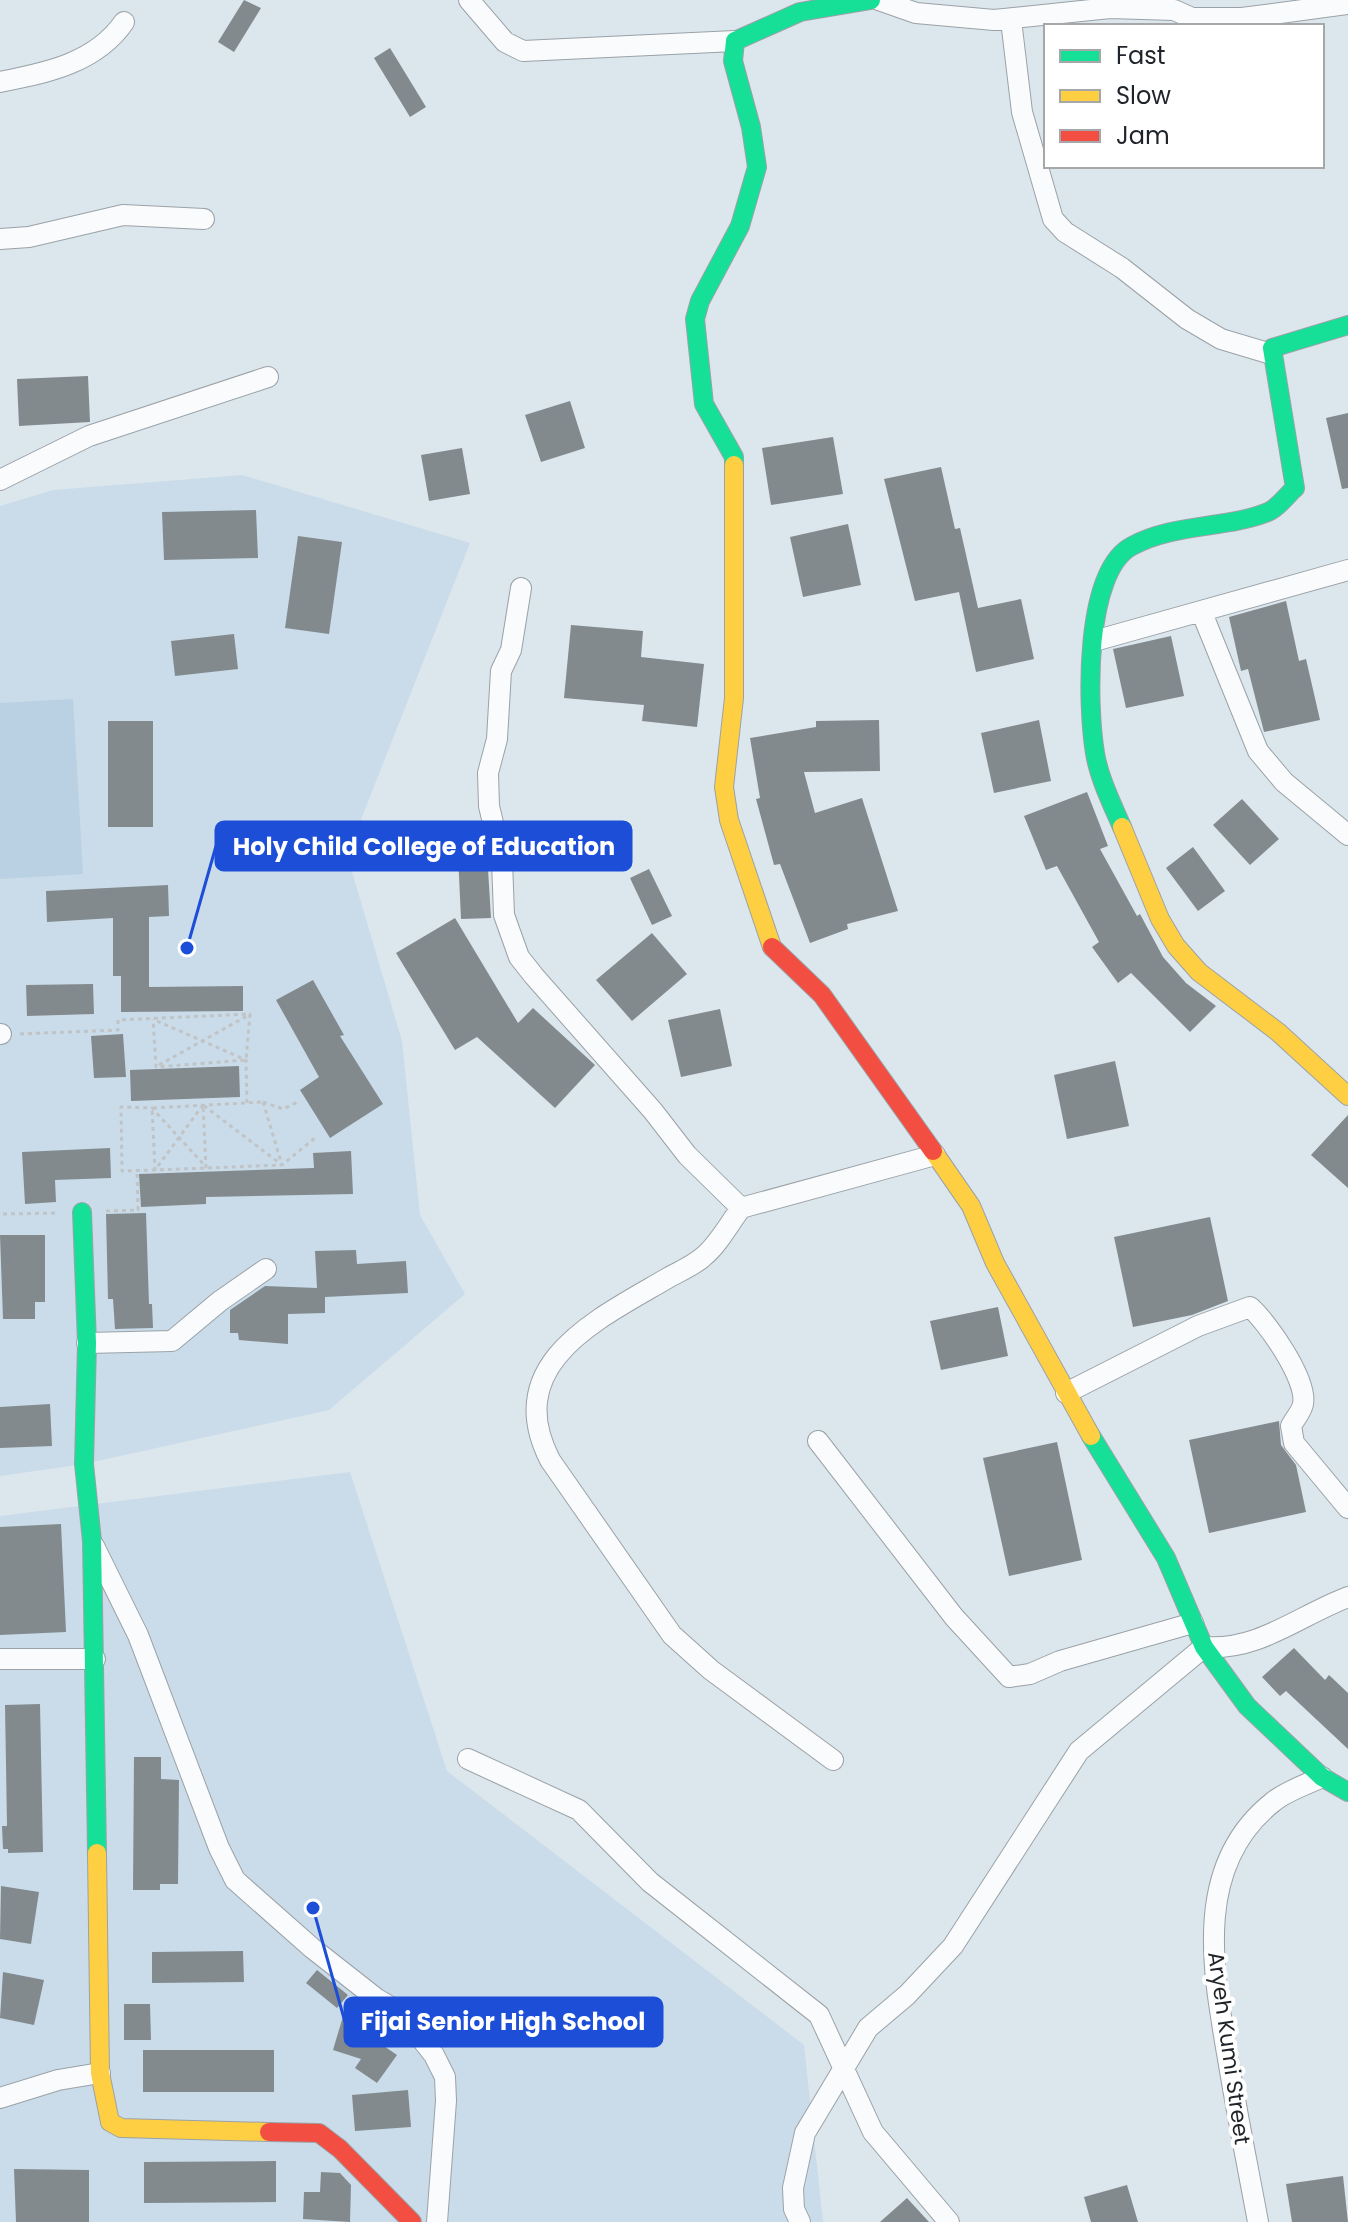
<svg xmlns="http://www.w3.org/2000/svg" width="1348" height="2222" font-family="Poppins,sans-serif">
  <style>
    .built { fill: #cadce9 }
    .green { fill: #b9d1e2 }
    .building { fill: #828a8e }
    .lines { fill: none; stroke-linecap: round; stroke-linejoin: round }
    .street-casing { stroke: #9aa2a7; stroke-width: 22 }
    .fast-casing { stroke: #9aa2a7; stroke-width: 20 }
    .slow-casing { stroke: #9aa2a7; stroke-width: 20 }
    .jam-casing { stroke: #9aa2a7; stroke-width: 20 }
    .path { stroke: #c1c4c6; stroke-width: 3; stroke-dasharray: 4 4; stroke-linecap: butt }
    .street { stroke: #fafbfc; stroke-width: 20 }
    .fast { stroke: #16e098; stroke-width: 18 }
    .slow { stroke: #ffcf43; stroke-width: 18 }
    .jam { stroke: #f24e42; stroke-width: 18 }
    .labels { text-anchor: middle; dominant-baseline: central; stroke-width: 8; stroke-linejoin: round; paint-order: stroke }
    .street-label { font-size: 22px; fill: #1e2429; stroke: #fff }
    .leader { fill: none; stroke: #1d4ed8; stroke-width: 3 }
    .callout-dot { fill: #1d4ed8; stroke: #fff; stroke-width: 3 }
    .callout { fill: #1d4ed8; stroke: #1d4ed8; stroke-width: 3 }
    .callout-label { font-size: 24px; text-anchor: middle; font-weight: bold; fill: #fff }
  </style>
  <rect width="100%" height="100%" fill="#dce6ed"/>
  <path class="built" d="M242,475L470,543L347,855L402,1041L420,1215L465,1294L329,1410L84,1464L0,1476V506L53,490Z
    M350,1472L447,1771L804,2045L823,2222H0V1516Z"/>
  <path class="green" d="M73,699L83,874L0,879V703Z"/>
  <path class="building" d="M244,0L261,8L234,52L218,42Z
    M390,48L426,107L410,117L374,58Z
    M88,376L90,422L19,426L17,379Z
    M570,401L585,448L541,462L525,415Z
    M1348,413V488L1342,489L1326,418Z
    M833,437L843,494L771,505L762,448Z
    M462,448L470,494L429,501L421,455Z
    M941,467L955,529L960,528L978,608L1021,599L1034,659L976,672L959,592L915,601L884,479Z
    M256,510L258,558L164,560L162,512Z
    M848,524L861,585L803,597L790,537Z
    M298,536L342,542L329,634L285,628Z
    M1286,601L1299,661L1306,659L1320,720L1264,732L1248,669L1241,671L1229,617Z
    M571,625L643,631L641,657L704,664L697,727L642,721L644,705L564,698Z
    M234,634L238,669L175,676L171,641Z
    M1171,636L1184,696L1126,708L1113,649Z
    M879,720L880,771L804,772L815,813L862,798L898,911L847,924L848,929L810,943L780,864L774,865L756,799L760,798L750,738L816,727V721Z
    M1039,720L1051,781L994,793L981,733Z
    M108,721H153V827H108Z
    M1087,792L1108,846L1100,849L1137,916L1140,914L1163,957L1186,983L1216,1006L1190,1032L1131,973L1118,983L1092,947L1099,942L1057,866L1046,870L1024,816Z
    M1242,799L1279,839L1250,865L1213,825Z
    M1193,847L1225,891L1198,911L1166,868Z
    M487,853L491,918L461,919L458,854Z
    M649,869L672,916L652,925L630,878Z
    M168,885L169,916L149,917V987L243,986V1011L121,1012V976H113V918L47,922L46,891Z
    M455,918L518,1023L533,1008L595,1065L555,1108L477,1037L455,1050L396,953Z
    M652,933L687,974L632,1021L596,980Z
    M313,980L344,1035L340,1036L383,1104L330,1138L300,1090L319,1077L276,1000Z
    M93,984L94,1014L27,1016L26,985Z
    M720,1009L732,1066L681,1077L668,1020Z
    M123,1034L126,1077L94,1078L91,1036Z
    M1115,1061L1129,1126L1067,1139L1054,1075Z
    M239,1066L240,1097L131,1101L130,1070Z
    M1348,1115V1188L1311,1155Z
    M110,1148L111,1178L55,1180L56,1202L25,1204L22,1152Z
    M351,1151L353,1194L206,1197V1204L141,1207L139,1174L314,1168L313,1153Z
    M146,1213L149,1304H152L153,1328L115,1329L113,1299H108L106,1214Z
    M1210,1217L1228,1301L1192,1315L1133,1327L1114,1237Z
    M0,1235H45V1302H35V1319H3Z
    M356,1250L357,1264L406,1261L408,1293L325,1297V1313L288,1314V1344L239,1340L238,1333H230V1310L265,1286L317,1288L315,1251Z
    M998,1307L1008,1356L941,1370L930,1321Z
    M50,1404L52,1446L0,1448V1407Z
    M1279,1421L1281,1445L1296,1465L1306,1512L1209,1533L1189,1440Z
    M1057,1442L1082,1560L1009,1576L983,1458Z
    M61,1524L66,1632L0,1635V1527Z
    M1294,1648L1325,1680L1329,1675L1348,1693V1749L1286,1691L1280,1696L1262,1677Z
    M40,1704L43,1852L8,1853V1849H3L2,1826H7L5,1705Z
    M134,1757H161V1779L179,1780L178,1884H160V1890H133Z
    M1,1886L39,1892L31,1944L0,1939Z
    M243,1951L244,1982L152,1983V1952Z
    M317,1970L348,1995L337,2008L306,1983Z
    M3,1972L44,1980L34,2025L0,2018Z
    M124,2004H150L151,2040H124Z
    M344,2013L365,2020L362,2031L397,2055L377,2083L355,2068L361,2059L333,2050Z
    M143,2050H274V2092H143Z
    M408,2090L411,2127L355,2131L352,2095Z
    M276,2161V2202L144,2203V2162Z
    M14,2169L89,2170V2222H16Z
    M321,2172L340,2173L351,2185L350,2222L303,2219L304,2192H320Z
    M1343,2176L1348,2222H1292L1286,2184Z
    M1127,2185L1138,2222H1091L1084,2197Z
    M907,2198L929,2222H880Z"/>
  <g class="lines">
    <defs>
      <path id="street" d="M469,0L505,42L523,51L735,41
        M879,0L916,13L994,20L1110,8L1174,10L1192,18H1242L1348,4
        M1011,20L1022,112L1053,219L1065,232L1122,268L1187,319L1221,339L1271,354
        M0,82C46,73 96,63 124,22
        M0,239L29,237L123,215L204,219
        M0,480L89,436L268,377
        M521,588L511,650L501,671L497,739L488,773L489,806L502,861L504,915L519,957L534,976L653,1111L687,1155L741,1208L935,1155
        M1202,613L1258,751L1284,782L1348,835
        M1094,641L1348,570
        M0,1034H1
        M741,1208C729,1224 718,1245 703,1257C693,1266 678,1272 666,1279C596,1320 501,1364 550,1460L672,1635L711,1670L833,1760
        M87,1343L172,1341L220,1301L266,1269
        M1066,1393L1198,1326L1250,1307C1267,1322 1308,1380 1303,1404C1302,1411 1294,1420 1291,1426L1294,1443L1348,1508
        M818,1441L954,1617L1009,1677L1030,1674L1060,1661L1193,1623
        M94,1546L138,1635L219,1848L235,1880L312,1948L377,1999L401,2013L434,2055L445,2077L446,2101L437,2222
        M0,1659H95
        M468,1759L579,1810L650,1882L819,2015L873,2132L949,2222
        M0,2098L58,2080L100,2073
        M800,2222L794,2209L793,2188L805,2133L868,2028L907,1995L953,1946L1079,1751L1204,1647C1259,1651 1298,1616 1348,1597
        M1258,2222C1248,2168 1237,2114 1228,2059C1213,1971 1192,1866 1273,1802C1286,1791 1306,1785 1322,1777"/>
      <path id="fast" d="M734,465V457L704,404L695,319L700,301L740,226L757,167L751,127L733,61L735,41L800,12L871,0
        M1122,827C1112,804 1099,778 1095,753C1087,705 1084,571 1132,546C1174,523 1226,529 1268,512C1278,508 1287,495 1295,488L1272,348L1348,325
        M82,1212L87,1343L84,1464L92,1541L97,1853
        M1091,1436L1166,1558L1204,1647L1247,1706L1322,1777L1348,1792"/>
      <path id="slow" d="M734,465V698L724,787L729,820L772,947
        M1122,827L1160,919L1176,946L1199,972L1278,1032L1348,1096
        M933,1151L971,1206L995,1263L1091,1436
        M97,1853L100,2073L110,2122L121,2128L269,2132"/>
      <path id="jam" d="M772,947L822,995L933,1151
        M269,2132L319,2133L340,2149L412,2222"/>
    </defs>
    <use href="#street" class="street-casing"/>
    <use href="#fast" class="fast-casing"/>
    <use href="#slow" class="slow-casing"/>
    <use href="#jam" class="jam-casing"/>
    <path class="path" d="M157,1021L246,1060L247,1103
      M20,1034L118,1030V1020L250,1014L246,1060L156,1067L153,1019
      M159,1065L247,1016
      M263,1102L282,1165L155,1170L152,1108Z
      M263,1102L283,1109L300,1101
      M203,1105L155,1170L122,1171L121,1107L152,1108L206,1167L203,1105L282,1165L316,1137
      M106,1211L138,1210L137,1170
      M3,1214L58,1213"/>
    <use href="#street" class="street"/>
    <use href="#fast" class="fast"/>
    <use href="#slow" class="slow"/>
    <use href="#jam" class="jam"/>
  </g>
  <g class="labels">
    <g class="street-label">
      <text transform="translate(1229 2048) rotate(82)">Aryeh Kumi Street</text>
    </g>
  </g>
  <path class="leader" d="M187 948L216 846M313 1908L345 2022"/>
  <g class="callout-dot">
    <circle cx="187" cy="948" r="8"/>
    <circle cx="313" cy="1908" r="8"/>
  </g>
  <g class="callout">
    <rect x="216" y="822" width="415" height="48" rx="8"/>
    <rect x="345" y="1998" width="317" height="48" rx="8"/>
  </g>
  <g class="callout-label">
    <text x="424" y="855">Holy Child College of Education</text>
    <text x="503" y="2030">Fijai Senior High School</text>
  </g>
  <rect x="1044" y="24" width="280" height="144" fill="#ffffff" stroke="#a5a7a9" stroke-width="2"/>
  <rect x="1060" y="50" width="40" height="12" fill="#16e098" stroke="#a5a7a9" stroke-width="2"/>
  <text x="1116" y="64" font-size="24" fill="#1e2429">Fast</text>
  <rect x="1060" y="90" width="40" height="12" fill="#ffcf43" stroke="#a5a7a9" stroke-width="2"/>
  <text x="1116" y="104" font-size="24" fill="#1e2429">Slow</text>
  <rect x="1060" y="130" width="40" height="12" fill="#f24e42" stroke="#a5a7a9" stroke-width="2"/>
  <text x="1116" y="144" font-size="24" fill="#1e2429">Jam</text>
</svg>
